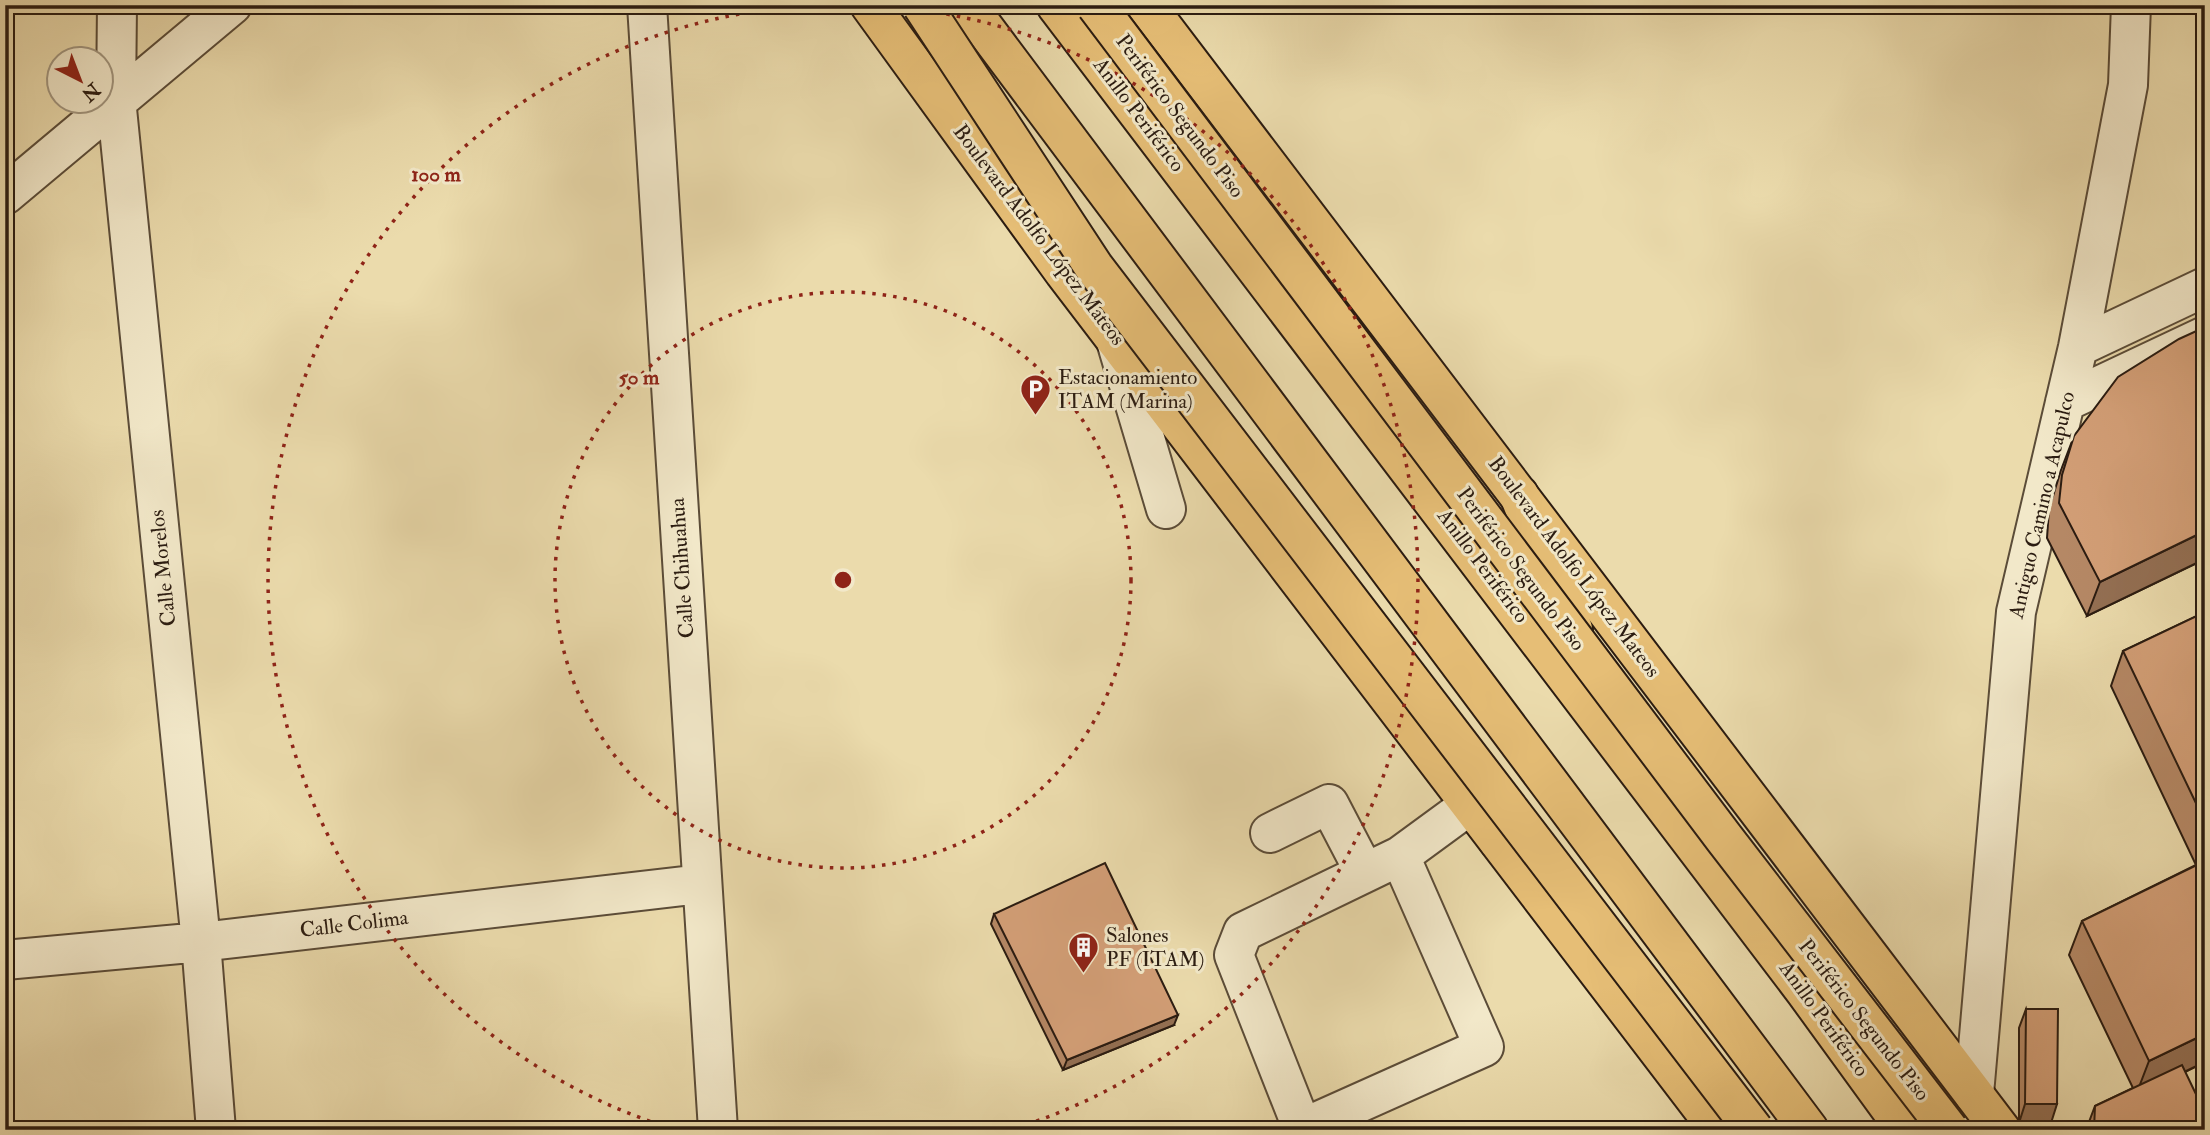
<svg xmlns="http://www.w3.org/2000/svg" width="2210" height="1135" font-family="'IM FELL Double Pica',serif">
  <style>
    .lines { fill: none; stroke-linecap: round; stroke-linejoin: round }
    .minor-casing { stroke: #5b4c38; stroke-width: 42 }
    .major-casing { stroke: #2b1c11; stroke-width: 42 }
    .highway-casing { stroke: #2b1c11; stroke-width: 42 }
    .minor { stroke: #f2e8c9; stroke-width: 38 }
    .major { stroke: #e6be76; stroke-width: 38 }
    .highway { stroke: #e6be76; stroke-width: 38 }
    .highway-bridge-casing { stroke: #2b1c11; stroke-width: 42; stroke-linecap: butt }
    .highway-bridge { stroke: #e6be76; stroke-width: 38 }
    .wall { fill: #b58865; stroke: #2b1c11; stroke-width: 2 }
    .shaded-wall { fill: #936f53; stroke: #2b1c11; stroke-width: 2 }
    .building { fill: #d29e76; stroke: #2b1c11; stroke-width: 2 }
    .ring { fill: none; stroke: #8f2418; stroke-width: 3.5; stroke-dasharray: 3.5 7 }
    .labels { text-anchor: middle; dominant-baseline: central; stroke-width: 6; stroke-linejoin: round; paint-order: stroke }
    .street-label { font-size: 21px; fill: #2b1c11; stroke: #f2e8c9 }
    .poi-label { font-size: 21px; fill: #2b1c11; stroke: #f2e8c9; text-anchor: start }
    .centre { fill: #8f2418; stroke: #f2e8c9; stroke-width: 3.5 }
    .ring-label { font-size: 21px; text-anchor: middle; font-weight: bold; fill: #8f2418; stroke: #f2e8c9; stroke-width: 6; stroke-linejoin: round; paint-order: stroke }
  </style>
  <rect width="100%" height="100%" fill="#ebdbac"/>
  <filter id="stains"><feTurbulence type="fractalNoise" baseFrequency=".00286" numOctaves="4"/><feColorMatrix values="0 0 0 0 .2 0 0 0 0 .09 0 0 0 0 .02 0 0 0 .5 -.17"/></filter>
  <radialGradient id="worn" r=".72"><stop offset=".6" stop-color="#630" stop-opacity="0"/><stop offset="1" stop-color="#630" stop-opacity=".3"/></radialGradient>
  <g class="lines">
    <defs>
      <path id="minor" d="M117,5L116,99L201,942L216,1130
        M647,5L718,1130
        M5,195L232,5
        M1116,341L1166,509
        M2078,347L2205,287
        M2065,402L2205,336
        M1270,833L1329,804L1365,873
        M5,960L201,942L701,884
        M1974,1094L2016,612L2078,347L2128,85L2131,5
        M1303,1128L1484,1047L1400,856
        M1303,1130L1234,955L1243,932L1400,856L1471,804"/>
      <path id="major" d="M870,5L1064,272L1719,1130
        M1146,5L2001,1130"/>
      <path id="highway" d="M967,5L1809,1130
        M1056,5L1805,991L1906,1130
        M1519,495L1573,629
        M1498,840L1563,890"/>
    </defs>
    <use href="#minor" class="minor-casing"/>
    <use href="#major" class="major-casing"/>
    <use href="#highway" class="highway-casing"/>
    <use href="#minor" class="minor"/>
    <use href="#major" class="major"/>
    <use href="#highway" class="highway"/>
    <defs>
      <path id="highway-bridge" d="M922,5L1094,267L1754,1130
        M1096,5L1724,838L1949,1130"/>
    </defs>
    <use href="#highway-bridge" class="highway-bridge-casing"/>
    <use href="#highway-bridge" class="highway-bridge"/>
  </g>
  <path class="wall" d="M2205,327V559L2087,616L2047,538L2049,509L2061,470L2074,436Z
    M2205,612V1062L2185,1072L2205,1130H2086L2095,1106L2133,1088L2069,955L2082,921L2196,865L2111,686L2123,651Z
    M994,914L1174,1025L1063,1070L991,924Z
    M2026,1009L2051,1123H2019V1028Z"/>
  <path class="shaded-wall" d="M2205,531V559L2087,616L2100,582Z
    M1178,1015L1174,1025L1063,1070L1067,1060Z
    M2205,1034V1062L2136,1095L2149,1061Z
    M2025,1104H2057L2051,1123H2019Z"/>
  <path class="building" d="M2205,327V531L2100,582L2059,503L2062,475L2074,436L2118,377L2179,339Z
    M2205,612V822L2123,651Z
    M2205,861V1034L2149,1061L2082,921Z
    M1105,863L1178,1015L1067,1060L994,914Z
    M2026,1009H2058L2057,1104H2025Z
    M2182,1065L2205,1113V1130H2094L2095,1106Z"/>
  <g class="ring">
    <circle cx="843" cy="580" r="288"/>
    <path d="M670 1128A575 575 0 0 1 823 5M863 5A575 575 0 0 1 1016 1128"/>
  </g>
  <defs>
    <symbol id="parking-pin" viewBox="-11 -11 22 30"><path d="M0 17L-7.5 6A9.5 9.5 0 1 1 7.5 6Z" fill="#8f2418" stroke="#f2e8c9"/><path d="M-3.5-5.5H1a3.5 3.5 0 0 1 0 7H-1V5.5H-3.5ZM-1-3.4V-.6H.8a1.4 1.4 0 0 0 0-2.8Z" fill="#fff"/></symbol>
    <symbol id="building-pin" viewBox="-11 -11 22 30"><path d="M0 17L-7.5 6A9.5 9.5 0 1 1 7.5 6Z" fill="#8f2418" stroke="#f2e8c9"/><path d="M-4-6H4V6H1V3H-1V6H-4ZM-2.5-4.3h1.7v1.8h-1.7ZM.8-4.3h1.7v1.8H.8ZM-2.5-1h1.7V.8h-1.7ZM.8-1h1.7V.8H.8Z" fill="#fff"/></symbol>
  </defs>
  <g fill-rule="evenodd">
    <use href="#parking-pin" x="1018" y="372" width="35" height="47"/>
    <use href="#building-pin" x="1066" y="930" width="35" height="47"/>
  </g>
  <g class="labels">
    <g class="street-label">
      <text transform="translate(1139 115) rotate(53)">Anillo Periférico</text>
      <text transform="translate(1180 116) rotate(53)">Periférico Segundo Piso</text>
      <text transform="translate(1039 235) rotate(53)">Boulevard Adolfo López Mateos</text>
      <text transform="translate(2042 505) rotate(-77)">Antiguo Camino a Acapulco</text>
      <text transform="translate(1483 566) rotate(53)">Anillo Periférico</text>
      <text transform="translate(1574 567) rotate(53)">Boulevard Adolfo López Mateos</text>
      <text transform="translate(163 568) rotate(-96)">Calle Morelos</text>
      <text transform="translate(682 568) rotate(-94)">Calle Chihuahua</text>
      <text transform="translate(1521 569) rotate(53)">Periférico Segundo Piso</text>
      <text transform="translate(354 924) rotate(-7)">Calle Colima</text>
      <text transform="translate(1824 1019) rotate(54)">Anillo Periférico</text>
      <text transform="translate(1864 1020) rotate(52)">Periférico Segundo Piso</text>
    </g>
    <g class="poi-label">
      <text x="1058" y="377">Estacionamiento<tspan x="1058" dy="24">ITAM (Marina)</tspan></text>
      <text x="1106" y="935">Salones<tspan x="1106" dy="24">PF (ITAM)</tspan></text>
    </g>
  </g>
  <circle cx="843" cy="580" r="10" class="centre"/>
  <g class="ring-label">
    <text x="436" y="181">100 m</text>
    <text x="639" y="384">50 m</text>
  </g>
  <rect width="2210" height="1135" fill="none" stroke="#ebdbac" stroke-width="28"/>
  <rect x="7" y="7" width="2196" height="1121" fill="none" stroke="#2b1c11" stroke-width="3.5"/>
  <rect x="14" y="14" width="2182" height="1107" fill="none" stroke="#2b1c11" stroke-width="2"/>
  <g transform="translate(80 80) rotate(138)"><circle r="33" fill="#f2e8c9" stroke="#a2967f" stroke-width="2"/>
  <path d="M0-5L12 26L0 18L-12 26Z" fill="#8f2418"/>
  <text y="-10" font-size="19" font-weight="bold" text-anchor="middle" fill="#2b1c11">N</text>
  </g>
  <rect width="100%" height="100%" filter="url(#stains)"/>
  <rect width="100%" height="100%" fill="url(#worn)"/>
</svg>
